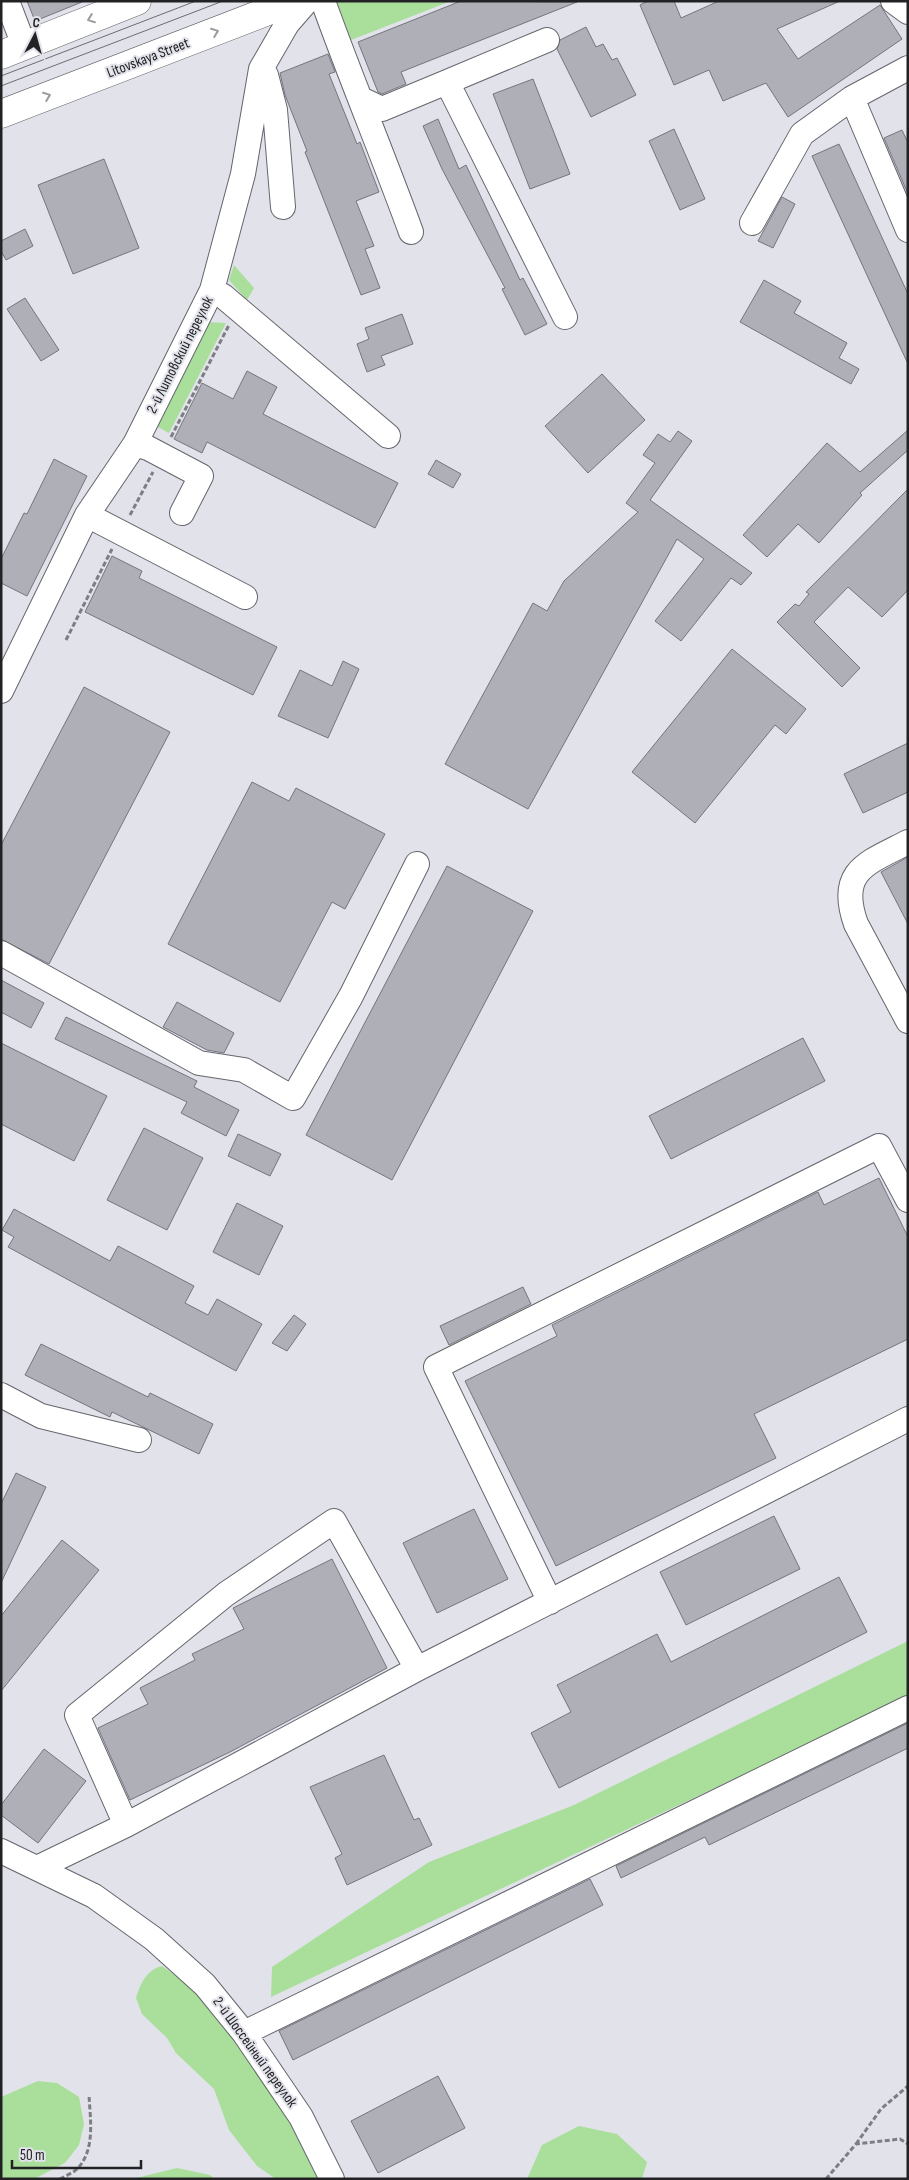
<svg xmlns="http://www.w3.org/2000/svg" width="909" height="2180" font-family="'Sofia Sans Condensed',sans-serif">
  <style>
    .green { fill: #a9df9a }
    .building { fill: #afafb8; stroke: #74757d }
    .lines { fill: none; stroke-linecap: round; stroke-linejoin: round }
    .minor-casing { stroke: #65656d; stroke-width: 26 }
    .major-casing { stroke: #65656d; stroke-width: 29 }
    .path { stroke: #7d7d83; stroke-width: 3; stroke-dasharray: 5 2.5; stroke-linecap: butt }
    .minor { stroke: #fff; stroke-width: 24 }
    .major { stroke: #fff; stroke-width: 28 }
    .tram { stroke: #6c6c72; stroke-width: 1 }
    .oneway { stroke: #9c9c9d }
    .labels { text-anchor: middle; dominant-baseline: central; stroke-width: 4; stroke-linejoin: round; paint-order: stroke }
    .street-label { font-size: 15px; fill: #222225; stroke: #e2e2eb }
  </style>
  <rect width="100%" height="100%" fill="#e2e2eb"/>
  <path class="green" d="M336,1H451L351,40Z
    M234,265L254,288L247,300L229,280Z
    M206,322L226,323L169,433L152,424Z
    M908,1641V1697L271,1997L272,1967L429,1862L574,1805Z
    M162,1966L193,1988L237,2037L293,2122L318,2179H276L257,2166L229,2130L214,2089L176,2053L167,2038L142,2014L136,1998C141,1983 146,1970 162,1966Z
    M38,2081L57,2083L79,2097L84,2124L79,2145L65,2163L34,2179H1V2097Z
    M579,2126L617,2134L647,2162L642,2179H527L542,2145Z
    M177,2168L210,2175L214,2179H132Z"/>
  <path class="building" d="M27,1H82V2L35,21Z
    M461,1L577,2L401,72L406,84L382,94L378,92L358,42Z
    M648,1H674L681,18L719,1H840L777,29L798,59L880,5L902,39L788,117L766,83L723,101L709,70L674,85L640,5Z
    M586,27L596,47L603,44L612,60L617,58L636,95L591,117L557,49L560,40Z
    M328,54L335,72L329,74L357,144L360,142L379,192L356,201L374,246L365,249L380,288L361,295L305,152L307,151L285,95L280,73Z
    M533,79L570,174L530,189L493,94Z
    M438,119L459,169L466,165L520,280L523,278L547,324L525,335L502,289L505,288L442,169L423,126Z
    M674,129L705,199L680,210L649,141Z
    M902,130L908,143V194L884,138Z
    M839,144L908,294V364L812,156Z
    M104,159L139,248L73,274L38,185Z
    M782,197L795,204L773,248L758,241Z
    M25,229L33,246L6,260L1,251V241Z
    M764,280L801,301L794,313L847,343L839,358L859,369L851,384L740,322Z
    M25,298L59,350L41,361L7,309Z
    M402,314L413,344L381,356L385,365L367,372L357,344L369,339L365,328Z
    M247,371L277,387L263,414L398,483L375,528L207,442L202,453L174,439L202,383L233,399Z
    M602,374L645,420L588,473L545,426Z
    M908,430V450L860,493L862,495L819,543L798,524L767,557L743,535L827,443L860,472Z
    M678,431L692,441L650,500L752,573L741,585L731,578L681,641L655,621L704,559L677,539L528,809L445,764L533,603L547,611L564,581L638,512L626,503L655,463L643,455L658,434L670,442Z
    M54,459L87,476L27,596L1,583V559L24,513L27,514Z
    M436,460L461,474L453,488L428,474Z
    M908,489V590L882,617L848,587L814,622L860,668L842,687L777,622L795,604L799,606L809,594L806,592Z
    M112,556L142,571L139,578L277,647L253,695L85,612Z
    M732,649L806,709L786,734L775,725L695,823L632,772Z
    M343,661L359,669L328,738L278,716L300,670L332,686Z
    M84,687L170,732L49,964L1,939V845Z
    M908,743V792L863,813L844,774Z
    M252,782L289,801L296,788L385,834L345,909L332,902L280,1002L168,944Z
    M908,857V924L881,872Z
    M447,866L533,911L392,1180L306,1135Z
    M1,980L44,1003L31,1028L1,1012Z
    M177,1002L234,1033L224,1053L207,1050L163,1027Z
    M66,1017L197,1081L194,1087L239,1110L226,1136L181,1113L187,1102L55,1039Z
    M803,1038L825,1081L671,1159L649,1116Z
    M1,1043L107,1096L74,1161L1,1124Z
    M144,1128L203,1158L167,1230L107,1200Z
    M238,1134L281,1154L270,1176L228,1156Z
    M879,1178L908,1237V1339L754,1414L776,1458L556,1566L465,1381L557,1336L552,1325L818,1192L824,1205Z
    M237,1203L283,1226L259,1275L213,1252Z
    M14,1209L110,1261L118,1246L194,1286L185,1303L208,1315L217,1299L262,1324L236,1371L8,1247L14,1237L2,1230Z
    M523,1287L531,1304L449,1345L440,1326Z
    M294,1315L306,1324L287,1351L272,1343Z
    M41,1344L148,1397L150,1393L213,1424L199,1454L112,1412L110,1417L25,1375Z
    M16,1473L46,1487L1,1583V1504Z
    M474,1509L508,1579L437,1613L403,1543Z
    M774,1516L800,1569L686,1625L660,1572Z
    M62,1540L99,1570L1,1691V1616Z
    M332,1559L387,1668L230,1752L130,1800L98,1728L148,1704L140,1688L195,1660L192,1654L244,1629L233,1608Z
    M839,1577L867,1632L559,1788L531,1733L571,1712L557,1685L657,1634L671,1662Z
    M908,1723V1748L709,1845L705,1837L621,1878L616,1866Z
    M44,1749L86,1781L38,1843L1,1815V1805Z
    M384,1755L414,1820L419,1818L432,1845L347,1885L335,1858L342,1854L310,1787Z
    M590,1879L603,1905L293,2060L279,2031Z
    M438,2076L465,2128L378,2173L351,2121Z"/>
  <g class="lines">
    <defs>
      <path id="minor" d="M7,1L20,35L22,46
        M323,1C351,79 383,155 411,232
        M893,1L908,12
        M263,72L266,75L275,110L283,207
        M447,82L547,40
        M852,98L908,230
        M361,99L382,109L447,82L565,317
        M752,223L802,134L852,98L908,68
        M212,290L223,296L388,436
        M135,444L148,448L201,476L182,513
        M87,515L245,597
        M1,691L87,515L135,444L212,290L243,174L261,69L287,24L307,1
        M908,842C867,863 837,871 856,924L908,1021
        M1,953L199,1063L244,1070L293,1098L351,996L417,864
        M1,1395L41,1416L139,1440
        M550,1602L436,1367L879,1146L908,1200
        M126,1825L77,1715L226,1594L334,1521L417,1669
        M1,1851L94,1896L154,1939L205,1985L244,2033L301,2117L332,2179
        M37,1868L126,1825L417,1669L908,1419
        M244,2033L908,1708"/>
      <path id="major" d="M1,55L137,1
        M1,114L294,1"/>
    </defs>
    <use href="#minor" class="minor-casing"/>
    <use href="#major" class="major-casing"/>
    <path class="path" d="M171,437L229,325
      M130,515L153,472
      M66,640L112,549
      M856,2144L881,2109L908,2086
      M60,2179C65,2176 73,2173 77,2169C96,2150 90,2118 89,2095
      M826,2179L856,2144L900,2139L908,2144"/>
    <use href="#minor" class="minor"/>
    <use href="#major" class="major"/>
    <path class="tram" d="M1,76L196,1
      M1,86L223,1"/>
  </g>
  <defs><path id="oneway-chevron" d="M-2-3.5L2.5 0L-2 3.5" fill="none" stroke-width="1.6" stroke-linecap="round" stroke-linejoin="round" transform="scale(1.25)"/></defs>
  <g class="oneway">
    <use href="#oneway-chevron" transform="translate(91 19) rotate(159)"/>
    <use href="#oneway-chevron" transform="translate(215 32) rotate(-21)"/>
    <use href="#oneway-chevron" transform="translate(47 96) rotate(-21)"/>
  </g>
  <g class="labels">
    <g class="street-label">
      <text transform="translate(148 58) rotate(-21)">Litovskaya Street</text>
      <text transform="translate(180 355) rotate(-63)">2-й Литовский переулок</text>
      <text transform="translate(255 2052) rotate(54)">2-й Шоссейный переулок</text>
    </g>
  </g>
  <rect width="909" height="2180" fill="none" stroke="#222225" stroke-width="5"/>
  <g transform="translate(35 35) rotate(6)" stroke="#e2e2eb" stroke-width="4" paint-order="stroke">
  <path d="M0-4L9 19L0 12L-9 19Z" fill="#222225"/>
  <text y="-8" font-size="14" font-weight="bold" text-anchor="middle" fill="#222225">С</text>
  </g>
  <path d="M12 2160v8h129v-8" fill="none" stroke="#222225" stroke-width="2.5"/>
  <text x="20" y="2160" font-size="15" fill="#222225" stroke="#e2e2eb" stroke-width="4" paint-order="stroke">50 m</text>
</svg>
